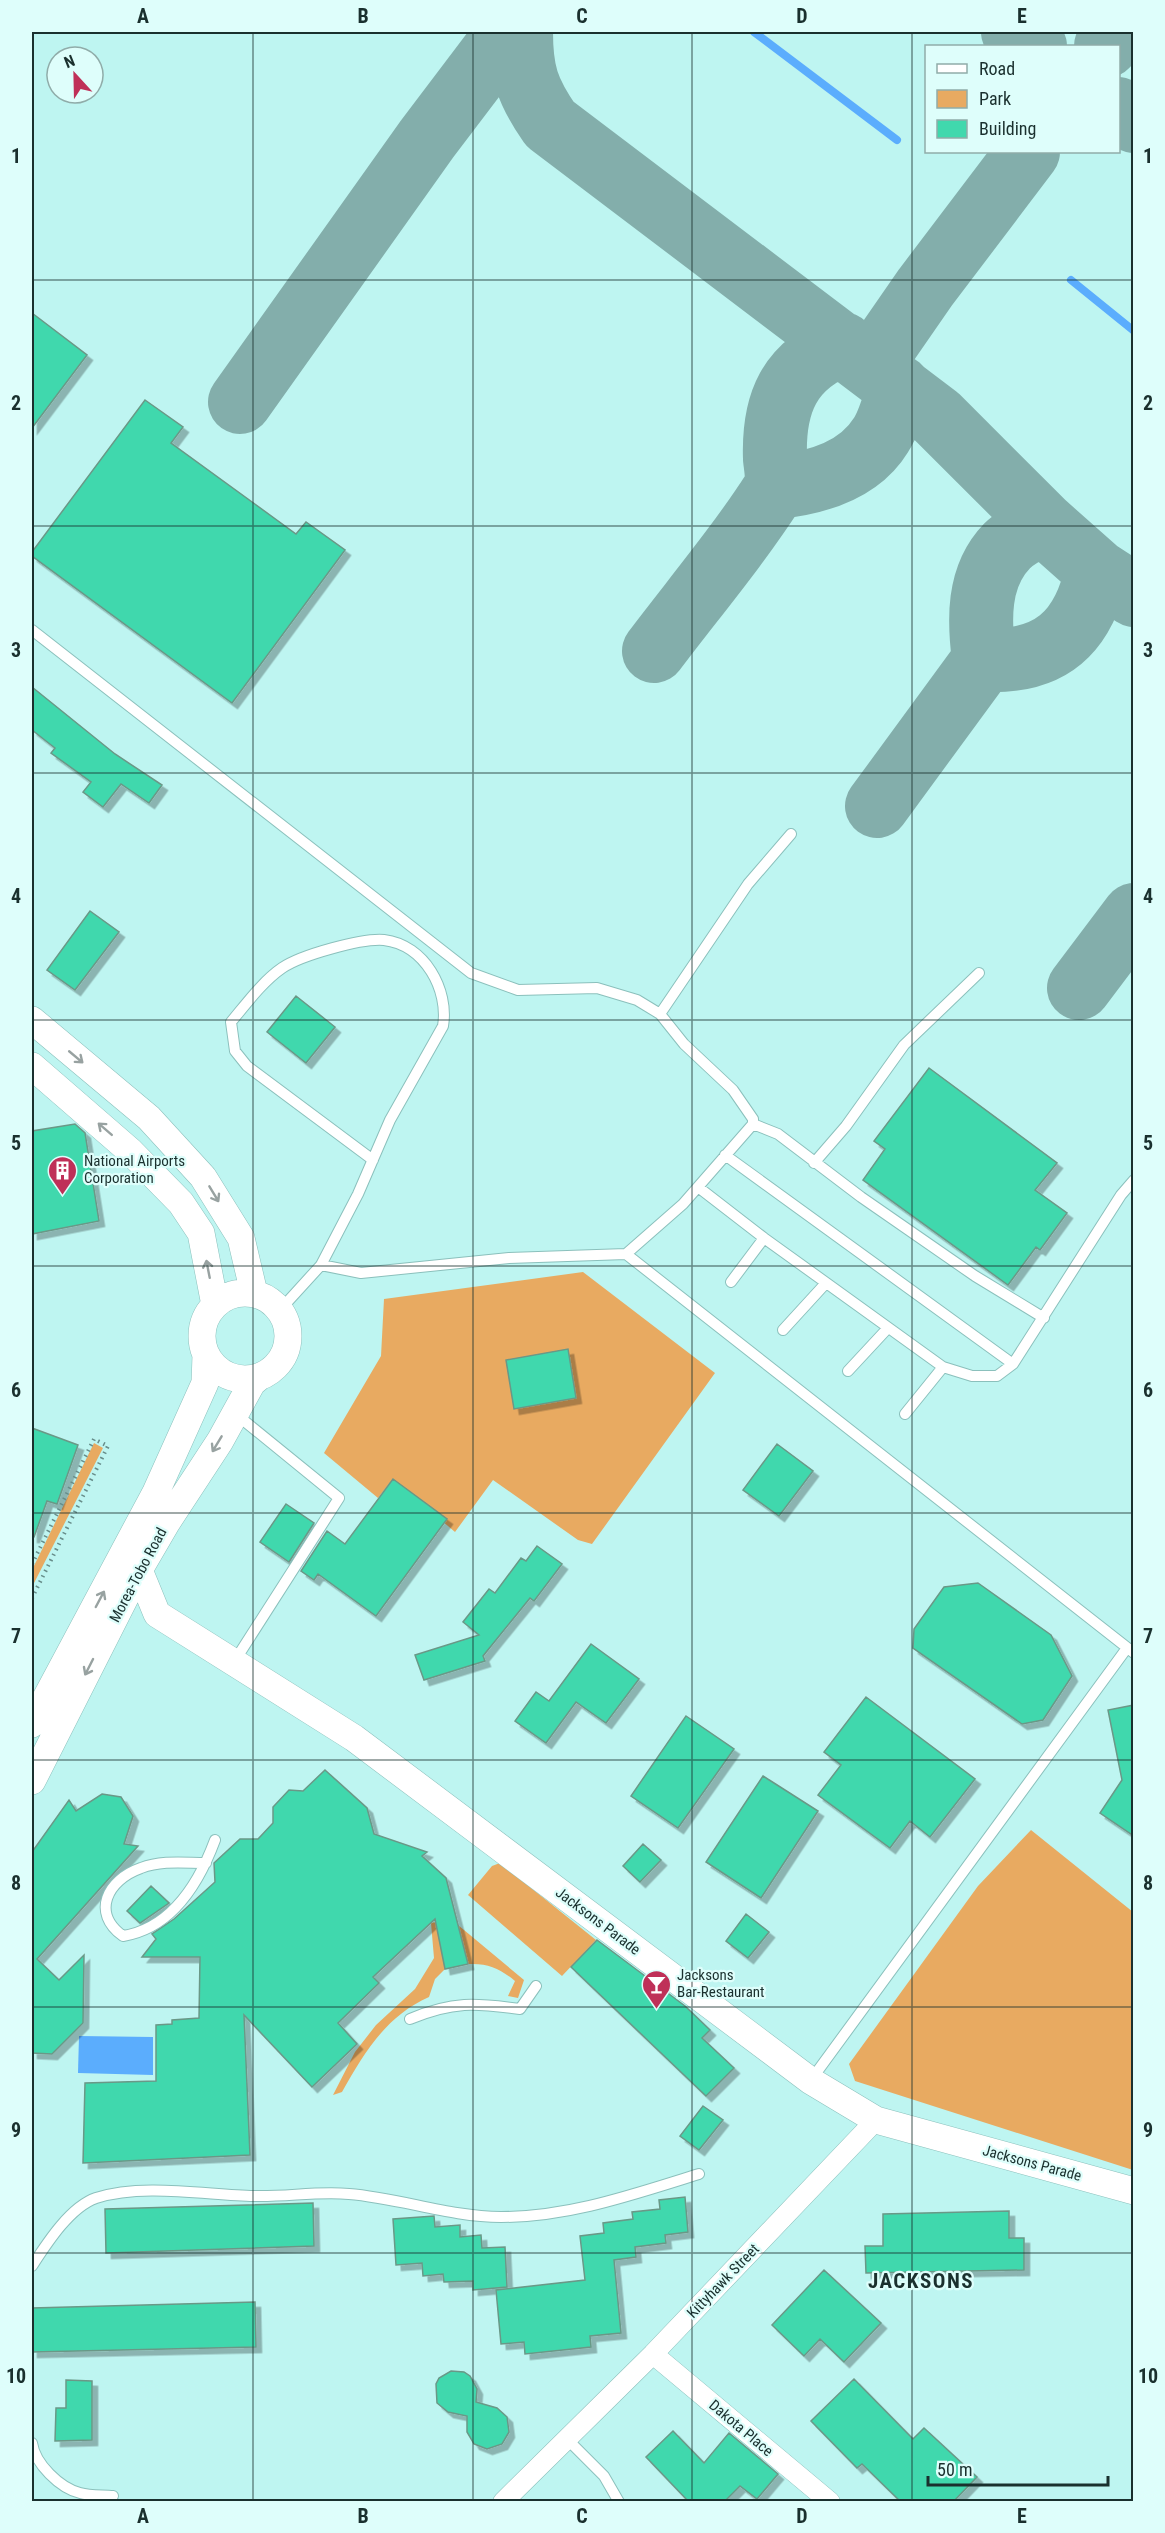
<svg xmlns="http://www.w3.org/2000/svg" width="1165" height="2533" font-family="'Roboto Condensed',sans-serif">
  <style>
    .green { fill: #e8aa61 }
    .water { fill: #5badfd }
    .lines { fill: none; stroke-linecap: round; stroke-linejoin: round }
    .stream { stroke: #5badfd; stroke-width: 8 }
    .taxiway { stroke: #83aeab; stroke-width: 64 }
    .building { fill: #40d8ad; stroke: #6a9887; stroke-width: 1.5; filter: url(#shadow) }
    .lane-casing { stroke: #8bc0bc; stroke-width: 12 }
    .street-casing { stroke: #8bc0bc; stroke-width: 21 }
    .secondary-casing { stroke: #8bc0bc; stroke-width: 28 }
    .path { stroke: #678d8a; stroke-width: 4; stroke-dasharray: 1.5 4.5; stroke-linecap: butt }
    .lane { stroke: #fff; stroke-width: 10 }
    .street { stroke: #fff; stroke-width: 20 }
    .secondary { stroke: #fff; stroke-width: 27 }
    .oneway { stroke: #98a2a1 }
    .grid { fill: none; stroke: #1a302e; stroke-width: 1.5; stroke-opacity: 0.55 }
    .labels { text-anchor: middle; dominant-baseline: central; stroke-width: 4.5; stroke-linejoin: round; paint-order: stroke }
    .poi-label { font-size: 15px; fill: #1a302e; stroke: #defefb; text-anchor: start }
    .street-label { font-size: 15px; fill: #1a302e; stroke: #defefb }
    .district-label { font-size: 21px; font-weight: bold; letter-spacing: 1.5px; fill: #1a302e; stroke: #defefb }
    .neatline { fill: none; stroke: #1a302e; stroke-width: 2 }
    .grid-label { font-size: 20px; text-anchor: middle; font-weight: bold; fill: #1a302e }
  </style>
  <defs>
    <filter id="shadow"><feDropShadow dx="5.5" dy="5.5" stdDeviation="0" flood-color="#0004"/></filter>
  </defs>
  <rect width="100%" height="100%" fill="#bef5f1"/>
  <path class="green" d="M583,1272L715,1373L592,1544L578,1540L493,1480L455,1532L393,1479L378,1498L324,1453L381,1356L384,1299Z
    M94,1443L103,1448L32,1587V1570Z
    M1031,1830L1133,1912V2170L855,2081L849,2064L978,1886Z
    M500,1863L596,1940L562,1976L468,1895L492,1866Z
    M436,1922L445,1969L435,1979L429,1997C386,2016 364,2053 342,2092L333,2095L355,2052L376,2025L415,1989L434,1958L431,1923Z
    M458,1925L524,1980L518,1998L508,1996L515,1981C499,1968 488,1963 468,1964Z"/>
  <path class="water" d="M79,2036L153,2037V2075L78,2073Z"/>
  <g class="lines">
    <path class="stream" d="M754,32L897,140
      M1071,280L1134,331"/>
    <path class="taxiway" d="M521,32C521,72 527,91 550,124L937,417L1043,523L1097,571L1134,595
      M1013,32L1035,46
      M1106,46L1119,32
      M1118,109L1134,121
      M871,366L925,288L1028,152
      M240,402L427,139L508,32
      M777,487C815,483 859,471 881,435C890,421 894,403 899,387
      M654,651C694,598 738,546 774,490C779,483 776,468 775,459C773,403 789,365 843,344
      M984,660C979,621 977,577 1007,546C1017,536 1031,530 1043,523
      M877,806L984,660C1050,663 1083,634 1097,571
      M1079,988L1134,915"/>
  </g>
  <path class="building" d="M32,313L87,355L32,428Z
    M145,400L183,427L171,443L296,534L306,522L345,550L232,703L32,556V552Z
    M32,687L115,754L162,785L149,803L121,784L103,807L83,792L91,782L51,753L55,748L32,730Z
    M90,911L119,932L75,990L47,970Z
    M296,996L335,1027L306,1063L267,1032Z
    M929,1068L1057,1163L1035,1190L1067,1213L1040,1250L1036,1247L1008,1285L863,1180L885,1149L874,1141Z
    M75,1124L85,1133L99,1221L32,1234V1131Z
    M568,1349L576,1398L514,1409L506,1360Z
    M32,1428L78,1445L57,1504L47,1501L34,1537H32Z
    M777,1444L813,1471L779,1516L743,1490Z
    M393,1479L447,1519L376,1616L318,1574L314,1580L301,1571L327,1531L345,1544Z
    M286,1504L314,1523L289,1562L260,1542Z
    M537,1546L562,1564L534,1601L530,1598L483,1656L485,1661L424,1680L415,1655L479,1635L463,1622L489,1589L495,1593L521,1558L526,1561Z
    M978,1583L1051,1635L1072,1676L1043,1720L1022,1724L913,1648L914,1629L944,1587Z
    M591,1644L639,1679L606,1723L576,1702L546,1743L515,1721L536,1692L549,1701Z
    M866,1697L975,1779L930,1837L910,1821L890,1848L818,1795L841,1765L824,1752Z
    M1134,1705V1836L1100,1813L1122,1780L1108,1710Z
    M686,1716L734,1749L678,1828L631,1796Z
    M325,1770L367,1808L374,1834L427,1852L422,1856L446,1878L468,1964L445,1969L435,1919L373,1977L379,1983L338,2023L357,2044L312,2087L244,2015L250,2155L83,2163L85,2083L156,2081V2025L172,2024V2020L199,2018L200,1957H142L156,1939L152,1934L174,1919L215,1882L214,1863L240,1839H258L273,1823V1807L289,1790L303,1791Z
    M763,1776L818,1811L761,1898L706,1862Z
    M102,1794L121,1797L133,1816L124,1844L138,1846L37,1959L59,1980L84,1955L83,2023L52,2054L32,2053V1852L69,1800L76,1811Z
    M643,1844L661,1860L640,1882L623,1866Z
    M151,1886L169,1903L140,1923L127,1911Z
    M746,1914L769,1932L748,1958L726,1941Z
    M597,1940L685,2006L710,2030L702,2038L734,2068L706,2096L571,1967Z
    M703,2106L723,2120L699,2150L680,2136Z
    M685,2197L688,2232L665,2235L666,2243L635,2247L636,2257L614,2260L621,2333L590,2336L591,2347L525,2354L524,2342L501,2344L496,2290L585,2280L580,2236L604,2233L603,2223L633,2219L632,2212L660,2209L659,2200Z
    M313,2203L314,2246L106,2253L105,2209Z
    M1009,2211V2238H1024V2270L866,2273L865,2246H883V2214Z
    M434,2216L435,2227L460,2225V2237L481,2235L482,2248L505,2247L507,2287L473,2290V2281L444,2282L443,2274L423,2276L422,2263L396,2265L393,2219Z
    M824,2270L881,2323L844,2362L820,2339L804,2356L772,2325Z
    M255,2302L256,2347L32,2352V2308Z
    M451,2371L464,2372L470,2376L477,2389L476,2402L497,2408L507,2417L509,2432L502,2444L487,2449L474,2444L467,2432V2416L448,2412L437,2403L436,2384L439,2378Z
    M854,2379L913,2439L924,2428L977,2477L953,2502H901L862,2464L857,2468L811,2421Z
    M66,2380L92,2381V2440L55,2441L56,2408H66Z
    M673,2431L704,2463L729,2433L778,2474L757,2499L740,2486L724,2502H689L646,2457Z"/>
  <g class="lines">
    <defs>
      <path id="lane" d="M32,630L471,973L518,990L597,988L637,1000L660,1014L684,1044L733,1090L753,1119V1124L683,1204L626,1254L509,1258L361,1273L321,1265
        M660,1014L748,884L791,834
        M753,1124L778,1134L861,1197L975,1276L1044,1318
        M725,1155L1013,1364
        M814,1163L846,1126L904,1045L979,973
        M698,1187L764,1238L943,1367L972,1376H997L1013,1364L1121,1195L1134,1180
        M626,1254L1134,1653
        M731,1282L764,1238
        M280,1310L321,1265L358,1194L390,1120L443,1026C449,990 425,945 384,940C362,938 301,955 282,968C263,981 246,1004 231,1022L235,1051L247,1066L373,1160
        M783,1330L826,1283
        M848,1371L887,1329
        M905,1414L943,1367
        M234,1662L339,1498L237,1415
        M206,1863C184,1863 162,1860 141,1868C107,1880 91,1913 123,1936C172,1928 199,1883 215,1840
        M410,2019C453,2001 475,2003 520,2009L536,1986
        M811,2080L1127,1648
        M32,2266C47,2243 70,2207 96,2198C143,2183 206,2195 254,2196C286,2197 318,2191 349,2194C400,2198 450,2217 501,2217C570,2217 634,2194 699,2174
        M567,2439L604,2476L619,2502
        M32,2443C35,2464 60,2488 80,2493C90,2496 103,2495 113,2496"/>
      <path id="street" d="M653,2354L830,2502
        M503,2502L653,2354L876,2120"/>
      <path id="secondary" d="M32,1020L149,1118L203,1177L241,1238L254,1293
        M32,1066L130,1151L181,1203L201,1233L215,1305
        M202 1336a43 43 0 1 1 86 0a43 43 0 1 1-86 0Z
        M139,1570L157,1614L354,1738L811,2081L876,2120L1134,2191
        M32,1724L156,1492L205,1383L206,1355
        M32,1781L139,1570L167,1522L220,1441L252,1383L259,1377"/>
    </defs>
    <use href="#lane" class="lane-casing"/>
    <use href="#street" class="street-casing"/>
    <use href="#secondary" class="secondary-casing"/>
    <path class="path" d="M32,1564L94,1439L108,1446L32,1598"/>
    <use href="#lane" class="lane"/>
    <use href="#street" class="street"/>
    <use href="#secondary" class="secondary"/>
  </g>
  <defs><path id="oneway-shaft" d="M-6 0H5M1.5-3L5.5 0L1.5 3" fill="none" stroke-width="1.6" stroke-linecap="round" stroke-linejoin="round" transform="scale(1.5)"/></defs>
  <g class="oneway">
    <use href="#oneway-shaft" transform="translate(76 1057) rotate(40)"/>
    <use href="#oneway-shaft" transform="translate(105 1129) rotate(-139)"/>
    <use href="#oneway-shaft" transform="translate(214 1194) rotate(59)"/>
    <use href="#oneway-shaft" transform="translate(208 1269) rotate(-101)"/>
    <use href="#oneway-shaft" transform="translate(217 1444) rotate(121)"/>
    <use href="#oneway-shaft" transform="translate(100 1599) rotate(-62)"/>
    <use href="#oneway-shaft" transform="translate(89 1667) rotate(117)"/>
  </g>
  <path class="grid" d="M253,32V2502M473,32V2502M692,32V2502M912,32V2502M32,280H1134M32,526H1134M32,773H1134M32,1020H1134M32,1266H1134M32,1513H1134M32,1760H1134M32,2007H1134M32,2253H1134"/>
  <defs>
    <symbol id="building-pin" viewBox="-11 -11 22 30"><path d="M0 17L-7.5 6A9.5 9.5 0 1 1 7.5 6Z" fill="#bf3058" stroke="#defefb"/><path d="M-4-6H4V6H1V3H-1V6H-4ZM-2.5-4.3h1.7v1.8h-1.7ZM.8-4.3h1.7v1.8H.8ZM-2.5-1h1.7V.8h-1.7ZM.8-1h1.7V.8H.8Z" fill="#fff"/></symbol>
    <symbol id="bar-pin" viewBox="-11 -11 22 30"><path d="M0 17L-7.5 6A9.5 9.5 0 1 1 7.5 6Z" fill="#bf3058" stroke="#defefb"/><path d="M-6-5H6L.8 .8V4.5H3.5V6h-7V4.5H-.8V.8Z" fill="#fff"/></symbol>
  </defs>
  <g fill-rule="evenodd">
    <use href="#building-pin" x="46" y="1154" width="33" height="45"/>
    <use href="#bar-pin" x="640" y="1968" width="33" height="45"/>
  </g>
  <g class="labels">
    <g class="poi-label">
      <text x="84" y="1161">National Airports<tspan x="84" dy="17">Corporation</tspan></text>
      <text x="677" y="1975">Jacksons<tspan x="677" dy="17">Bar-Restaurant</tspan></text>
    </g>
    <g class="street-label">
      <text transform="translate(138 1575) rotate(-62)">Morea-Tobo Road</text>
      <text transform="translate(598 1921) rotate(37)">Jacksons Parade</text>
      <text transform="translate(1032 2163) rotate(15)">Jacksons Parade</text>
      <text transform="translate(723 2281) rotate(-46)">Kittyhawk Street</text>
      <text transform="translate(741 2428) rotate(40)">Dakota Place</text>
    </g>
    <g class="district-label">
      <text x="921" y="2281">JACKSONS</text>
    </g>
  </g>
  <rect width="1165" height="2533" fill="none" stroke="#defefb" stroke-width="66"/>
  <rect x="925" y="45" width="195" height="108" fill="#defefb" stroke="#90aca9" stroke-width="1.5"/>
  <rect x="937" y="64" width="30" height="9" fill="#ffffff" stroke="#90aca9" stroke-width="1.5"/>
  <text x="979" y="75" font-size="18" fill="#1a302e">Road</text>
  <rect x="937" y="90" width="30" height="18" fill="#e8aa61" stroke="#90aca9" stroke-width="1.5"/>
  <text x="979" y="105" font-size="18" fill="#1a302e">Park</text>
  <rect x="937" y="120" width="30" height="18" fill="#40d8ad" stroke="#90aca9" stroke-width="1.5"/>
  <text x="979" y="135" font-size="18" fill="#1a302e">Building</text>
  <g transform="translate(75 75) rotate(338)"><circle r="28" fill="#defefb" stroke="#90aca9" stroke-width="1.5"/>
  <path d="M0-4.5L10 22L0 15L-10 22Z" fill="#bf3058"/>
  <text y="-9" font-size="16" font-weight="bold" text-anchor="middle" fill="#1a302e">N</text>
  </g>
  <path d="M928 2476v9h180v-9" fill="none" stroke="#1a302e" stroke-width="3"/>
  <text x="937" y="2476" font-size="18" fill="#1a302e" stroke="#defefb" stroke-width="4.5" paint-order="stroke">50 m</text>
  <rect x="33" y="33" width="1099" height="2467" class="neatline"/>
  <g class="grid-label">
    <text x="143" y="23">A</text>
    <text x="363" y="23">B</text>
    <text x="582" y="23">C</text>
    <text x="802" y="23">D</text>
    <text x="1022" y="23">E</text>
    <text x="16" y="163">1</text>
    <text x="1148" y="163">1</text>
    <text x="16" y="410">2</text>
    <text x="1148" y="410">2</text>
    <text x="16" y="657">3</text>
    <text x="1148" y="657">3</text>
    <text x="16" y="903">4</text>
    <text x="1148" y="903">4</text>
    <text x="16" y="1150">5</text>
    <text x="1148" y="1150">5</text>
    <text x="16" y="1397">6</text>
    <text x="1148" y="1397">6</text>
    <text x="16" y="1643">7</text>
    <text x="1148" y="1643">7</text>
    <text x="16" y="1890">8</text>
    <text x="1148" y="1890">8</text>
    <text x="16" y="2137">9</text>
    <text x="1148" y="2137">9</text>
    <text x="16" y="2383">10</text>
    <text x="1148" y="2383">10</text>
    <text x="143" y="2523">A</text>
    <text x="363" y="2523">B</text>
    <text x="582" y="2523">C</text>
    <text x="802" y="2523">D</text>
    <text x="1022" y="2523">E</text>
  </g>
</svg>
